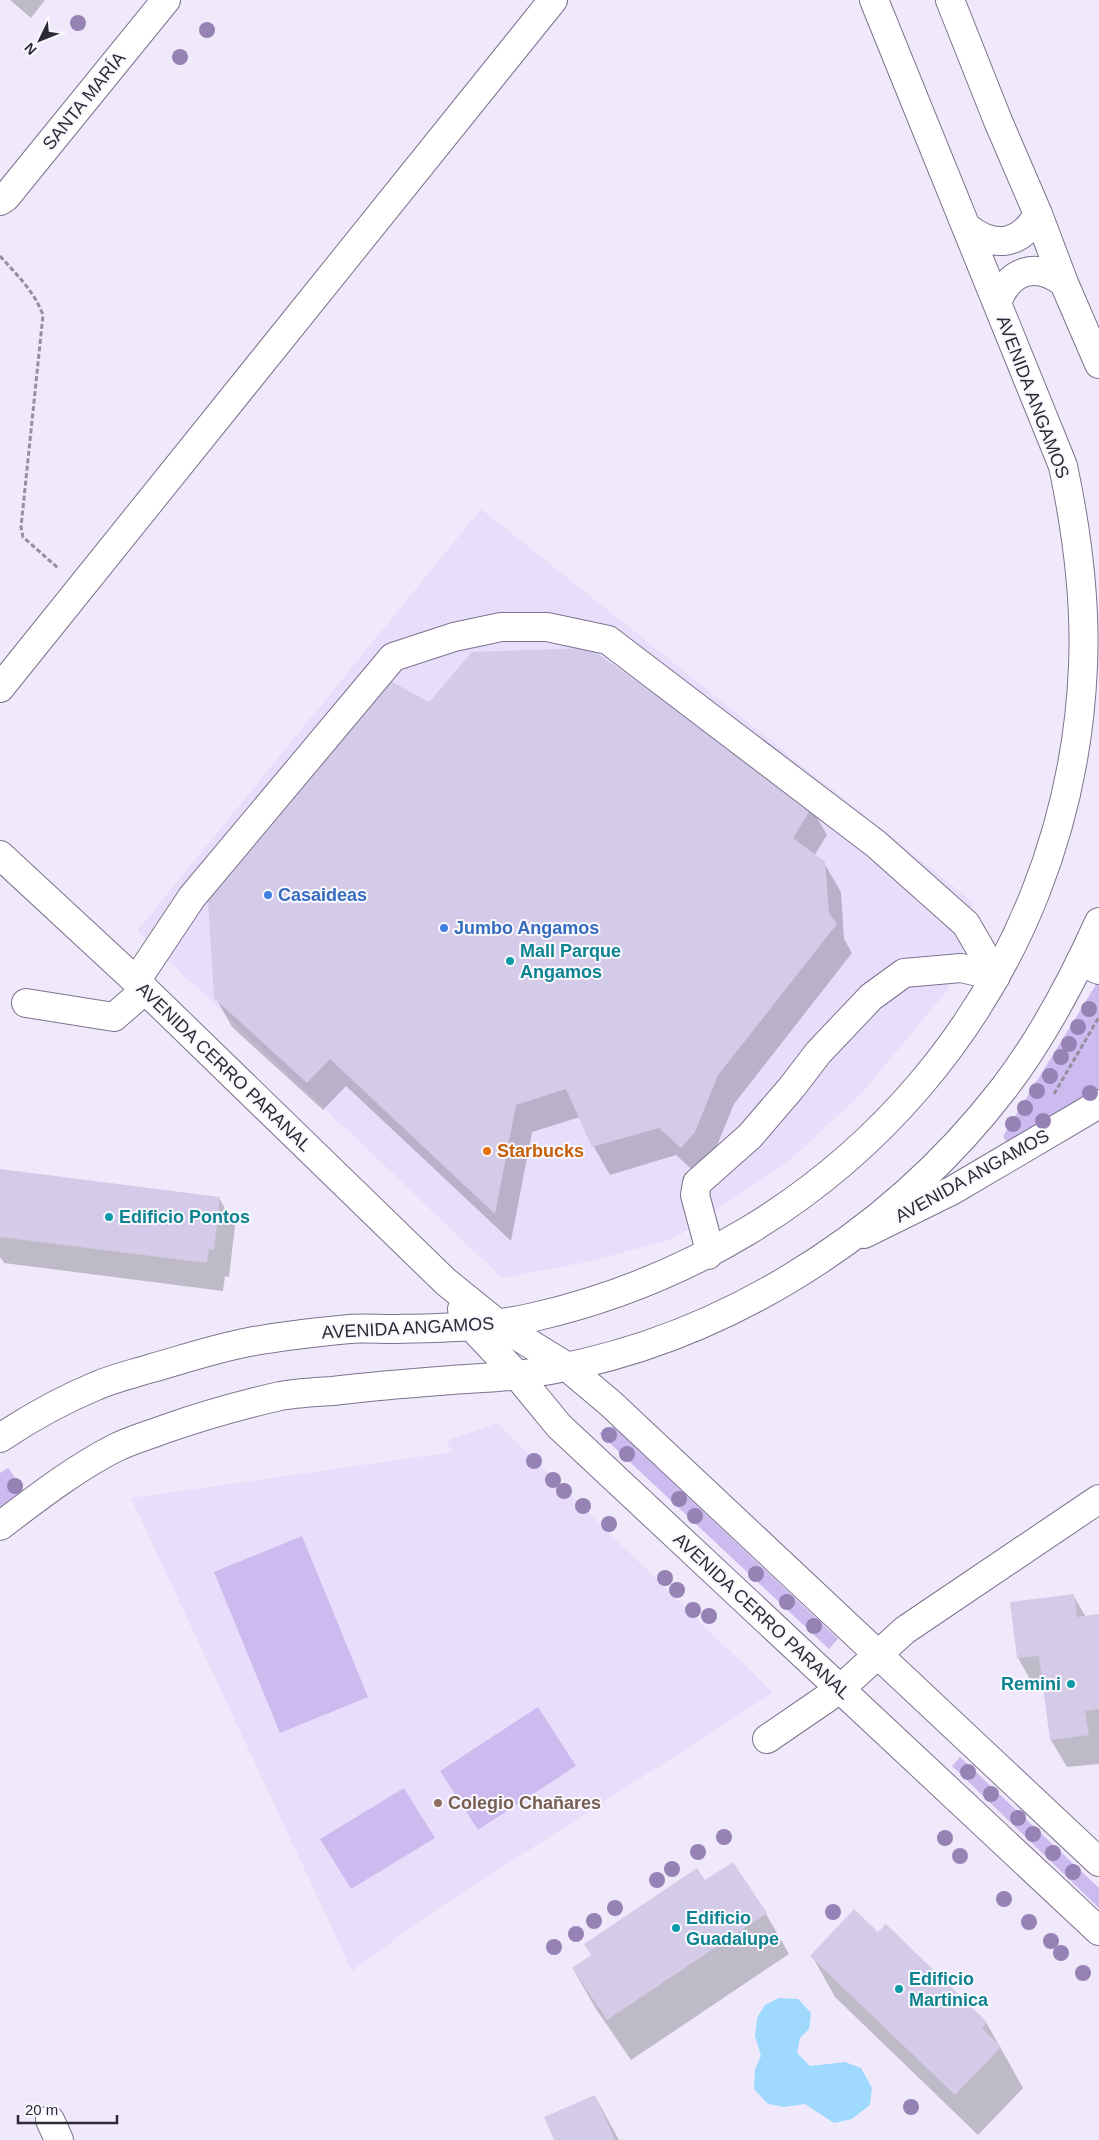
<svg xmlns="http://www.w3.org/2000/svg" width="1099" height="2140" font-family="Arial,sans-serif">
  <style>
    .built { fill: #e8defc }
    .green { fill: #cdbbf0 }
    .water { fill: #9fd9fd }
    .shadow { fill: #0003 }
    .building { fill: #d4cbe8 }
    .lines { fill: none; stroke-linecap: round; stroke-linejoin: round }
    .minor-casing { stroke: #7c738e; stroke-width: 30 }
    .major-casing { stroke: #7c738e; stroke-width: 30 }
    .path { stroke: #95909f; stroke-width: 3; stroke-dasharray: 5 2.5; stroke-linecap: butt }
    .minor { stroke: #fff; stroke-width: 28 }
    .major { stroke: #fff; stroke-width: 28 }
    .tree { fill: #9682b5 }
    .shop-dot { fill: #3f7fe0; stroke: #faf8ff; stroke-width: 2 }
    .culture-dot { fill: #0f9aa8; stroke: #faf8ff; stroke-width: 2 }
    .food-dot { fill: #e8710a; stroke: #faf8ff; stroke-width: 2 }
    .education-dot { fill: #8d6e63; stroke: #faf8ff; stroke-width: 2 }
    .labels { text-anchor: middle; dominant-baseline: central; stroke-width: 4; stroke-linejoin: round; paint-order: stroke }
    .street-label { font-size: 18px; fill: #2e2a36; stroke: #faf8ff }
    .shop-label { font-size: 18px; font-weight: bold; fill: #366cbe; stroke: #faf8ff; text-anchor: start }
    .culture-label { font-size: 18px; font-weight: bold; fill: #0d838f; stroke: #faf8ff; text-anchor: start }
    .food-label { font-size: 18px; font-weight: bold; fill: #c56008; stroke: #faf8ff; text-anchor: start }
    .education-label { font-size: 18px; font-weight: bold; fill: #785e54; stroke: #faf8ff; text-anchor: start }
  </style>
  <rect width="100%" height="100%" fill="#efe9fb"/>
  <path class="built" d="M481,509L973,902L966,924L961,968L948,990L861,1094L789,1161L675,1238L592,1261L502,1278L363,1145L137,931Z
    M497,1423L773,1693L431,1913L352,1971L131,1498L453,1452L446,1441Z"/>
  <path class="green" d="M1097,983L1099,984V1090L1007,1142L1003,1136Z
    M614,1427L838,1639L829,1649L599,1433Z
    M8,1468L26,1493L0,1512V1473Z
    M302,1536L368,1697L280,1733L214,1572Z
    M538,1707L576,1766L478,1830L440,1771Z
    M960,1757L1099,1888V1908L952,1766Z
    M404,1788L435,1838L351,1889L320,1839Z"/>
  <path class="water" d="M779,1998L798,1999L811,2013L809,2029L800,2038L797,2053L810,2066L845,2062L861,2068L872,2088L870,2105L852,2119L834,2123L805,2104L784,2107L768,2104L754,2089L755,2069L761,2056L755,2036L757,2018L765,2005Z"/>
  <path class="shadow" d="M10,0H45L31,18Z
    M429,703L811,807L827,835L814,856L824,863L841,892L844,939L852,953L734,1104L711,1160L698,1175L676,1155L610,1175L594,1147L580,1117L532,1132L511,1241L346,1086L323,1110L232,1027L216,998Z
    M0,1170L219,1198L235,1226L229,1277L225,1276L223,1291L4,1263L0,1257Z
    M1073,1595L1086,1617L1099,1616V1764L1067,1767L1051,1740L1044,1685L1034,1686L1018,1658L1012,1603Z
    M732,1864L766,1914L789,1954L631,2060L596,2009L573,1969Z
    M878,1934L986,2022L1023,2088L978,2135L835,1997L812,1956Z
    M595,2096L619,2140H556Z"/>
  <path class="building" d="M590,648L812,807L793,838L825,862L829,913L837,924L718,1075L695,1132L681,1148L659,1128L592,1147L566,1089L516,1105L495,1214L330,1059L307,1083L214,998L207,887L385,678L429,702L472,652Z
    M0,1169L220,1197L214,1250L209,1249L207,1263L0,1237Z
    M1074,1594L1077,1617L1099,1614V1709L1085,1711L1089,1735L1050,1740L1039,1656L1017,1658L1010,1602Z
    M733,1862L767,1913L607,2020L572,1968L591,1955L584,1944L697,1868L705,1880Z
    M854,1909L878,1932L886,1924L987,2022L982,2028L1001,2047L955,2095L810,1956Z
    M595,2095L615,2140H554L544,2117Z"/>
  <g class="lines">
    <defs>
      <path id="minor" d="M0,201L6,197L166,0
        M0,688L553,0
        M0,855L136,981L446,1282L498,1324
        M1080,962L1099,970
        M136,981L192,897L393,657L454,637L501,627H547L608,640L876,844L966,924L996,976
        M26,1003L114,1017L145,990
        M864,1234L953,1190L1099,1104
        M708,1255L710,1251L695,1195L697,1183L750,1136L792,1087L818,1053L871,997L904,973L961,968L996,976
        M462,1309L473,1328L517,1375
        M767,1739L840,1689L905,1630L1099,1499
        M50,2120L59,2140"/>
      <path id="major" d="M950,0L998,121L1038,214L1064,283L1099,364
        M968,228C995,249 1021,245 1038,214
        M997,303C1009,270 1036,261 1064,283
        M498,1324L566,1366L610,1403L1099,1862
        M517,1375L559,1426L1099,1931
        M0,1438C30,1418 62,1400 96,1386C114,1378 133,1374 152,1368C184,1359 217,1348 249,1342C282,1336 317,1332 350,1329C363,1328 378,1329 392,1329C440,1328 487,1328 534,1317C844,1246 1070,986 1083,666C1086,598 1077,532 1063,466L874,0
        M0,1526C37,1498 74,1469 115,1448C131,1440 149,1435 165,1429C202,1416 241,1405 280,1396C297,1393 315,1392 333,1391C372,1386 412,1383 452,1380C474,1378 496,1378 518,1375C709,1350 887,1240 1004,1088C1043,1037 1073,980 1099,922"/>
    </defs>
    <use href="#minor" class="minor-casing"/>
    <use href="#major" class="major-casing"/>
    <path class="path" d="M0,256C17,275 34,291 43,315L21,527L23,537L58,568
      M1054,1094L1099,1017"/>
    <use href="#minor" class="minor"/>
    <use href="#major" class="major"/>
  </g>
  <g class="tree">
    <circle cx="78" cy="23" r="8"/>
    <circle cx="207" cy="30" r="8"/>
    <circle cx="180" cy="57" r="8"/>
    <circle cx="1089" cy="1009" r="8"/>
    <circle cx="1078" cy="1027" r="8"/>
    <circle cx="1069" cy="1044" r="8"/>
    <circle cx="1061" cy="1057" r="8"/>
    <circle cx="1050" cy="1076" r="8"/>
    <circle cx="1037" cy="1091" r="8"/>
    <circle cx="1090" cy="1093" r="8"/>
    <circle cx="1025" cy="1108" r="8"/>
    <circle cx="1043" cy="1121" r="8"/>
    <circle cx="1013" cy="1124" r="8"/>
    <circle cx="609" cy="1435" r="8"/>
    <circle cx="627" cy="1454" r="8"/>
    <circle cx="534" cy="1461" r="8"/>
    <circle cx="553" cy="1480" r="8"/>
    <circle cx="15" cy="1486" r="8"/>
    <circle cx="564" cy="1491" r="8"/>
    <circle cx="679" cy="1499" r="8"/>
    <circle cx="583" cy="1506" r="8"/>
    <circle cx="695" cy="1516" r="8"/>
    <circle cx="609" cy="1524" r="8"/>
    <circle cx="756" cy="1574" r="8"/>
    <circle cx="665" cy="1578" r="8"/>
    <circle cx="677" cy="1590" r="8"/>
    <circle cx="787" cy="1602" r="8"/>
    <circle cx="693" cy="1610" r="8"/>
    <circle cx="709" cy="1616" r="8"/>
    <circle cx="814" cy="1626" r="8"/>
    <circle cx="968" cy="1772" r="8"/>
    <circle cx="991" cy="1794" r="8"/>
    <circle cx="1018" cy="1818" r="8"/>
    <circle cx="1033" cy="1834" r="8"/>
    <circle cx="724" cy="1837" r="8"/>
    <circle cx="945" cy="1838" r="8"/>
    <circle cx="698" cy="1852" r="8"/>
    <circle cx="1053" cy="1853" r="8"/>
    <circle cx="960" cy="1856" r="8"/>
    <circle cx="672" cy="1869" r="8"/>
    <circle cx="1073" cy="1872" r="8"/>
    <circle cx="657" cy="1880" r="8"/>
    <circle cx="1004" cy="1899" r="8"/>
    <circle cx="615" cy="1908" r="8"/>
    <circle cx="833" cy="1912" r="8"/>
    <circle cx="594" cy="1921" r="8"/>
    <circle cx="1029" cy="1922" r="8"/>
    <circle cx="576" cy="1934" r="8"/>
    <circle cx="1051" cy="1941" r="8"/>
    <circle cx="554" cy="1947" r="8"/>
    <circle cx="1061" cy="1953" r="8"/>
    <circle cx="1083" cy="1973" r="8"/>
    <circle cx="911" cy="2107" r="8"/>
  </g>
  <g class="shop-dot">
    <circle cx="268" cy="895" r="5"/>
    <circle cx="444" cy="928" r="5"/>
  </g>
  <g class="culture-dot">
    <circle cx="510" cy="961" r="5"/>
    <circle cx="109" cy="1217" r="5"/>
    <circle cx="1071" cy="1684" r="5"/>
    <circle cx="676" cy="1928" r="5"/>
    <circle cx="899" cy="1989" r="5"/>
  </g>
  <circle class="food-dot" cx="487" cy="1151" r="5"/>
  <circle class="education-dot" cx="438" cy="1803" r="5"/>
  <g class="labels">
    <g class="street-label">
      <text transform="translate(84 101) rotate(-51)">SANTA MARÍA</text>
      <text transform="translate(1033 397) rotate(69)">AVENIDA ANGAMOS</text>
      <text transform="translate(224 1067) rotate(44)">AVENIDA CERRO PARANAL</text>
      <text transform="translate(972 1176) rotate(-29)">AVENIDA ANGAMOS</text>
      <text transform="translate(408 1328) rotate(-3)">AVENIDA ANGAMOS</text>
      <text transform="translate(762 1616) rotate(43)">AVENIDA CERRO PARANAL</text>
    </g>
    <g class="shop-label">
      <text x="278" y="895">Casaideas</text>
      <text x="454" y="928">Jumbo Angamos</text>
    </g>
    <g class="culture-label">
      <text x="520" y="951">Mall Parque<tspan x="520" dy="21">Angamos</tspan></text>
      <text x="119" y="1217">Edificio Pontos</text>
      <text x="1061" y="1684" text-anchor="end">Remini</text>
      <text x="686" y="1918">Edificio<tspan x="686" dy="21">Guadalupe</tspan></text>
      <text x="909" y="1979">Edificio<tspan x="909" dy="21">Martinica</tspan></text>
    </g>
    <g class="food-label">
      <text x="497" y="1151">Starbucks</text>
    </g>
    <g class="education-label">
      <text x="448" y="1803">Colegio Chañares</text>
    </g>
  </g>
  <g transform="translate(40 40) rotate(227)" stroke="#faf8ff" stroke-width="4" paint-order="stroke">
  <path d="M0-4L9 19L0 12L-9 19Z" fill="#2e2a36"/>
  <text y="-8" font-size="14" font-weight="bold" text-anchor="middle" fill="#2e2a36">N</text>
  </g>
  <path d="M18 2115v8h99v-8" fill="none" stroke="#2e2a36" stroke-width="2.5"/>
  <text x="25" y="2115" font-size="15" fill="#2e2a36" stroke="#faf8ff" stroke-width="4" paint-order="stroke">20 m</text>
</svg>
